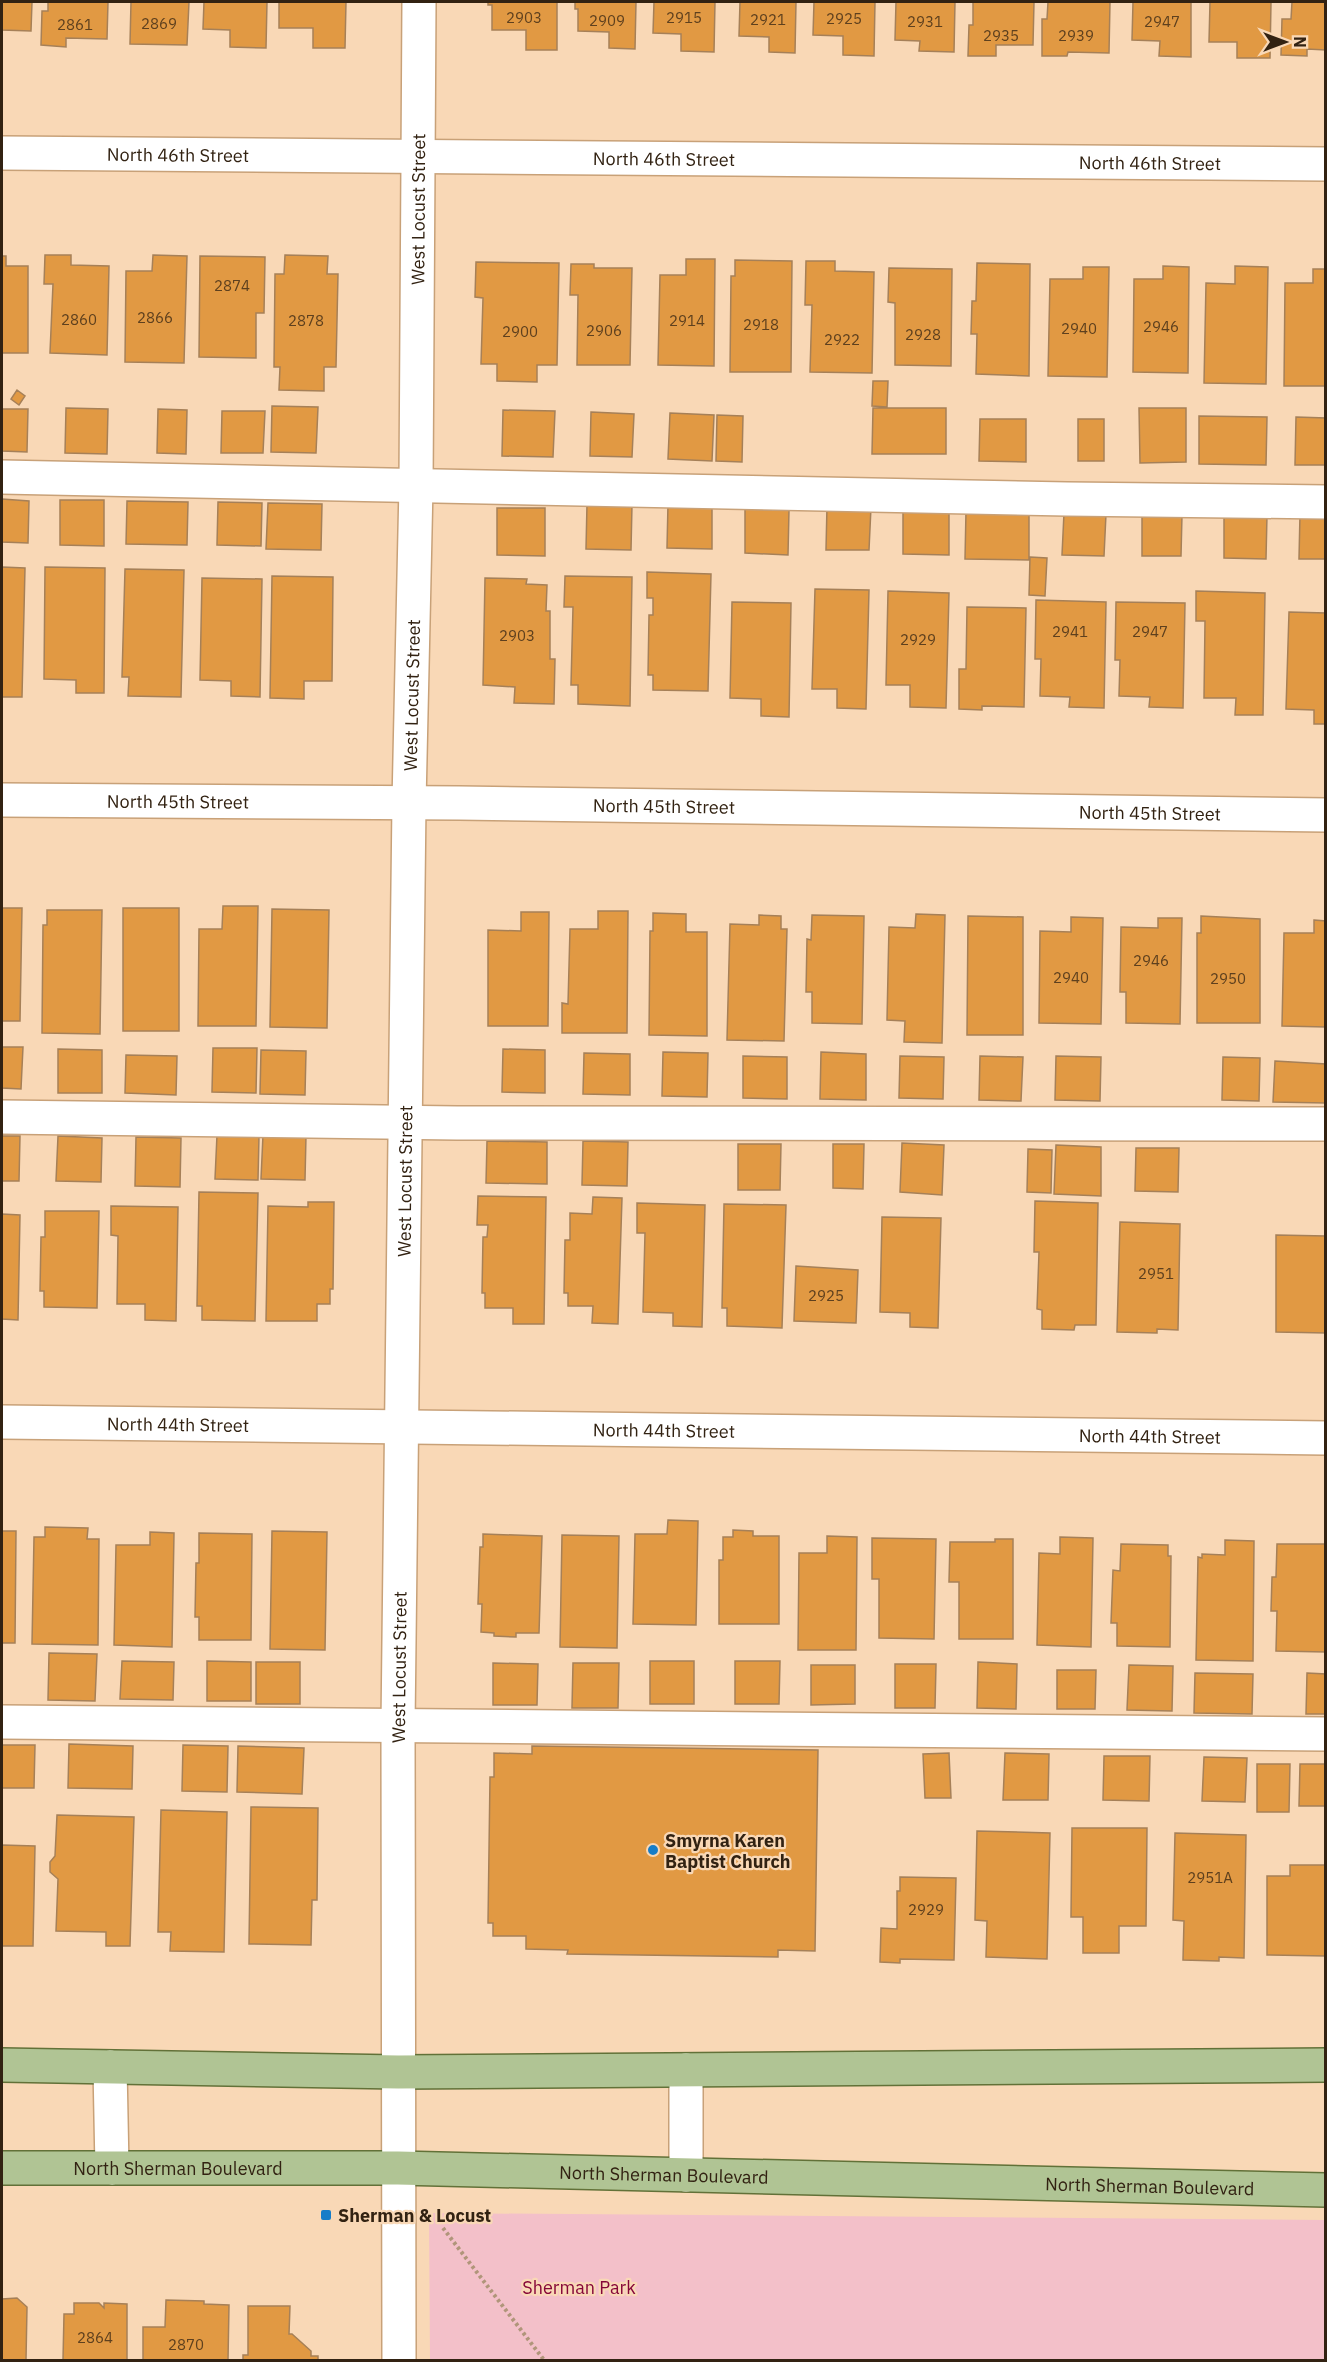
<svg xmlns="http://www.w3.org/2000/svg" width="1327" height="2362" font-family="'IBM Plex Sans',sans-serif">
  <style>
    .green { fill: #f3c0c9 }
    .building { fill: #e19943; stroke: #a68058; stroke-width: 1.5 }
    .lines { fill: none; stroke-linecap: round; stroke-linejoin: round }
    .minor-casing { stroke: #c8a178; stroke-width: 36 }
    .major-casing { stroke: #627138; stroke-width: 36 }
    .path { stroke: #b0957a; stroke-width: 4; stroke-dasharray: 3 3; stroke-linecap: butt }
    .minor { stroke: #fff; stroke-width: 33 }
    .major { stroke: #b0c494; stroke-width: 33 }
    .poi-dot { fill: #167dc8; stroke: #f9d8b6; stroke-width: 2 }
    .labels { text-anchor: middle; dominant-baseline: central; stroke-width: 4.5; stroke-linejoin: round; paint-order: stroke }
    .number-label { font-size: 15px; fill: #5e401e }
    .street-label { font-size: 18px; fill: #322212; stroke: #f9d8b6 }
    .poi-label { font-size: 18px; font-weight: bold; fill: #322212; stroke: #f9d8b6; text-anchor: start }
    .park-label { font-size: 18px; fill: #850638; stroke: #f9d8b6 }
  </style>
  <rect width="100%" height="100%" fill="#f9d8b6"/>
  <path class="green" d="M429,2213L1325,2220V2360H430Z"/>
  <path class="building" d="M2,2H32L31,31L2,30Z
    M48,2H108L107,39L66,38V47L41,45L42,11H48Z
    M131,2H189L187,45L130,44Z
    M204,2H267L266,48L230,47V30L203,29Z
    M279,2H346L345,48H313V28H279Z
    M488,2H557V50H526V30H492V5H488Z
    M575,2H636L635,49L609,48V32L578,31V9H575Z
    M654,2H715L714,52L681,51V34L653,33Z
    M740,2H796L795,53L769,52V37L739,36Z
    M814,2H875L874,56L843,55V36L813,35Z
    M896,2H955L954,52L919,51L920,41L895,40Z
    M973,2H1034L1033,45H996V56H968L969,25H973Z
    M1048,2H1110L1109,53L1068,52L1067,56H1042V19H1047Z
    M1133,2H1191V57L1159,56L1160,41L1132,40Z
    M1210,2H1271L1270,58H1237V42H1209Z
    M1292,2H1326V50L1307,49V56L1281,55L1282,19H1291Z
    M45,255H71V265L109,266L107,355L50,353L53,284H44Z
    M153,255L187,256L184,363L125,362L126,271H152Z
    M285,255L328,256L327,274H338L336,367H324V391L279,390L280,367H274L275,274H284Z
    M2,256H6V266H28V353H2Z
    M200,256L265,257L264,313H256V358L199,357Z
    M686,259H715L714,366L658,365L660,275H686Z
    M735,260L792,261L791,372H730L731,276H735Z
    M806,261H835V271L874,272L872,373L810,372L812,305H805Z
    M476,262L559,263L557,365H537V382L497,381V364H481L483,298L475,297Z
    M977,263L1030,264L1029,376L976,374L977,334H971L972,301H976Z
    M571,264H594V268H632L630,365H577L578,295H570Z
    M1163,266L1189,267L1188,373L1133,372L1134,279H1163Z
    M1235,266L1268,267L1266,384L1204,383L1206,283L1235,284Z
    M1083,267H1109L1107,377L1048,376L1050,279H1083Z
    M889,268L952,269L951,366L895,365V303L888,302Z
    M1313,269H1326V386H1284L1285,283H1313Z
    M873,381H888L887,407L872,406Z
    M17,390L25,396L19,405L11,399Z
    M272,406L318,407L316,453L271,452Z
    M66,408L108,409L107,454L65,453Z
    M873,408H946V454H872Z
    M1139,408H1186V462L1140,463Z
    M2,409H28L27,452L2,451Z
    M158,409L187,410L186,454L157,453Z
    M503,410L555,411L553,457L502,456Z
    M222,411H265L263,453H221Z
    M591,412L634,414L632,457L590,456Z
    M670,413L714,415L712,461L668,459Z
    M717,415L743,416L742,462L716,461Z
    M1199,416L1267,417L1266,465L1199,464Z
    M1296,417L1326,418V465H1295Z
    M980,419H1026V462L979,461Z
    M1078,419H1104V461H1078Z
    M2,499L29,501L28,543L2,542Z
    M60,500H104V546L60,545Z
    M127,501L188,502L187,545L126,544Z
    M218,502L262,503L261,546L217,545Z
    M268,503L322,504L321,550L266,549Z
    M587,504L632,505L631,550L586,549Z
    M668,504L712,505V549L667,548Z
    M827,506L871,507L869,550H826Z
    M497,508H545V556L497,555Z
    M745,509L789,510L788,555L745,553Z
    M903,509L949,510V555L903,554Z
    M966,511L1029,512V560L965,559Z
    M1064,513L1106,514L1104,556L1062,555Z
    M1142,514L1182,515L1181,556H1142Z
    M1224,514L1267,515L1266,559L1224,558Z
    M1300,514L1326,515V559H1299Z
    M1030,557L1047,558L1045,596L1029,595Z
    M2,567L25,568L22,697H2Z
    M45,567L105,568L104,693H76V680L44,679Z
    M125,569L184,570L181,697L128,696L129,677H122Z
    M647,572L711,574L708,691L653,690V675H648L649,615H653V598H647Z
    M272,576L333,577L332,681H304V699L270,698Z
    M565,576L632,577L630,706L578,704V685H571L573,607H564Z
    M202,578L262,579L260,697L231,696V681L200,680Z
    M485,578L527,579L526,584L547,585L546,611H550V659H555L554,704L514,703L515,687L483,685Z
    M815,589L869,590L866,709L837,708V689H812Z
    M888,591L949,593L946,708L910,707V685H886Z
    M1196,591L1265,593L1263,715H1235L1236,698H1204L1205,621H1196Z
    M1036,600L1106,602L1104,708L1069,707L1070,697L1040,696L1041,659H1035Z
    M732,602L791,603L789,717L761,716V699L730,698Z
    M1116,602L1185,603L1183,708L1149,707L1150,697L1119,696L1120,660H1115Z
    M967,607L1026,608L1024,707L982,706V710L959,709V669H966Z
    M1289,612L1326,613V724H1314V710L1286,709Z
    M223,906H258L256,1026H198L199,929H222Z
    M2,908H22L20,1021H2Z
    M123,908H179V1031H123Z
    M272,909L329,910L327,1028L270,1027Z
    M47,910H102L100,1034L42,1033L43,925H47Z
    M598,911H628L627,1033H562V1003L568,1004L570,929H598Z
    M521,912H549L548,1026H488V930L521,931Z
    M653,913L686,914V932H707V1036L649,1035L650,931H653Z
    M916,914L945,915L942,1043L904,1042L905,1021L887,1020L889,927L915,928Z
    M759,915L781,916V929H787L784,1041L727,1040L730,924L759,925Z
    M812,915L864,916L862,1024L812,1023V992H806L807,939L811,940Z
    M968,916L1023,917V1035H967Z
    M1201,916L1260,919V1023H1197V933H1201Z
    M1071,917L1103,918L1101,1024L1039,1023L1040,931L1071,932Z
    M1158,918H1182L1180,1024L1126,1023V992H1120L1121,927L1158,928Z
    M1314,920L1326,921V1027L1282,1026L1284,933H1314Z
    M2,1047H23L21,1089L2,1088Z
    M213,1048H257L256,1093L212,1092Z
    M58,1049L102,1050V1093H58Z
    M503,1049L545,1050V1093L502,1092Z
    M261,1050L306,1051L305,1095L260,1094Z
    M663,1052L708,1053L707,1097L662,1096Z
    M821,1052L866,1054V1100L820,1099Z
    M584,1053L630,1054V1095L583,1094Z
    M126,1055L177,1056L176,1095L125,1093Z
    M743,1056L787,1057V1099L743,1098Z
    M900,1056L944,1057L943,1099L899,1098Z
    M980,1056L1023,1057L1021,1101L979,1100Z
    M1056,1056L1101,1057L1100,1101L1055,1100Z
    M1223,1057L1260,1058L1259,1101L1222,1100Z
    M1275,1061L1326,1064V1103L1273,1102Z
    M217,1135L259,1136L258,1180L215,1179Z
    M263,1135L306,1136L305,1180L261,1179Z
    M2,1136H20L19,1181H2Z
    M58,1136L102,1138L101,1182L56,1181Z
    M136,1137L181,1138L180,1187L135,1186Z
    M487,1141L547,1142V1184L486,1183Z
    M583,1141L628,1142L627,1186L582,1185Z
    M902,1143L944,1145L942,1195L900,1192Z
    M738,1144H781L780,1190H738Z
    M833,1144H864L863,1189L833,1188Z
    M1056,1145L1101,1147V1196L1054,1194Z
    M1136,1148H1179L1178,1192L1135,1191Z
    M1028,1149L1052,1150L1051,1193L1027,1192Z
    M199,1192L258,1193L255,1321L202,1320V1306H197Z
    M478,1196L546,1197L544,1324H513V1308H485V1293H482L483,1237H487L488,1225H477Z
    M593,1197L622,1198L618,1324L592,1323L593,1306H568V1293H564L565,1240H570V1213L592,1214Z
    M1035,1201L1098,1203L1096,1325H1075L1074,1330L1042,1329V1310L1037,1309L1039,1252H1034Z
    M308,1202H334L333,1289H330V1304H317V1321H266L268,1206L308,1207Z
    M637,1203L705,1205L702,1327L673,1326V1313L643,1312L645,1233H637Z
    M724,1204L786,1205L782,1328L727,1326V1308H722Z
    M111,1206L178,1207L176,1321L145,1320V1304H117L118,1236L111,1235Z
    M45,1211H99L97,1308L44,1307V1291H40L41,1237H45Z
    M2,1214L20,1215L18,1320L2,1319Z
    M882,1217L941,1218L938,1328L910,1327V1313L880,1312Z
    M1120,1222L1180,1224L1178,1330L1157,1329V1333L1117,1332Z
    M1276,1235L1326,1236V1333L1276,1332Z
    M796,1266L858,1270L856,1323L794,1321Z
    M668,1520L698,1521L696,1625L633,1624L635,1534H667Z
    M45,1527L88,1528L87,1539H99L98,1645L32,1644L34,1537H45Z
    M733,1530L753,1531V1536H779V1624H719V1560H723V1537H733Z
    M2,1531H16L15,1643H2Z
    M272,1531L327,1532L325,1650L270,1649Z
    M150,1532L174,1533L172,1647L114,1645L116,1545H150Z
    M199,1533L252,1534L251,1640H199V1617H195L196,1563H199Z
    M483,1534L542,1536L539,1633H516V1637L494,1636V1633L481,1632L482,1604H478L480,1547H483Z
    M562,1535L619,1536L617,1648L560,1647Z
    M827,1536L857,1537L856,1650H798L799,1553H827Z
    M1060,1537L1093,1538L1091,1647L1037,1645L1039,1553L1060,1554Z
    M872,1538L936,1539L934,1639L879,1638V1579H872Z
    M995,1539H1013V1639H959V1582H949L950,1542H995Z
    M1225,1540L1254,1541L1253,1661L1196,1660L1198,1557L1202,1558V1554L1225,1555Z
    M1121,1544L1168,1545V1556H1171L1170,1647L1117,1646V1623H1111L1113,1570L1120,1571Z
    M1277,1544H1326V1652L1276,1651L1277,1611H1271L1272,1577H1276Z
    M49,1653L97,1654L95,1701L48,1700Z
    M122,1661L174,1662L173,1700L120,1699Z
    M207,1661L251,1662V1701H207Z
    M650,1661H694V1704H650Z
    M735,1661H780L779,1704H735Z
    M256,1662H300V1704H256Z
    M978,1662L1017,1664L1016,1709L977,1708Z
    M493,1663L538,1664L537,1705H493Z
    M573,1663H619L618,1708H572Z
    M895,1664H936L935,1708H895Z
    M811,1665H855V1704L811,1705Z
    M1129,1665L1173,1666L1172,1711L1127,1710Z
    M1057,1670H1096L1095,1709H1057Z
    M1195,1673L1253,1674L1252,1714L1194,1713Z
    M1307,1673L1326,1674V1714H1306Z
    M69,1744L133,1746L132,1789L68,1788Z
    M2,1745H35L34,1788H2Z
    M183,1745L228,1746L227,1792L182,1791Z
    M238,1746L304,1748L302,1794L237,1792Z
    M532,1746L818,1750L815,1951L778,1950V1957L567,1954L568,1950L526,1949V1936H493V1923H488L490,1777H494V1753L532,1754Z
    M949,1753L951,1798H925L923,1754Z
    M1005,1753L1049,1754L1048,1800H1003Z
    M1104,1756H1150L1149,1801L1103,1800Z
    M1204,1757L1247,1758L1245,1802L1202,1801Z
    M1257,1764H1290L1289,1812H1257Z
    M1300,1764H1326V1806H1299Z
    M251,1807L318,1808L317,1900H312L311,1945L249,1944Z
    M161,1810L227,1812L224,1952L170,1951L171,1932H158Z
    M57,1815L134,1817L130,1946H106V1932L56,1931L58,1879L50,1872V1862L55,1856Z
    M1072,1828H1147L1146,1926H1119V1953H1083V1917H1071Z
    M977,1831L1050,1833L1047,1959L986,1957L987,1921L975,1920Z
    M1175,1833L1246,1835L1244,1958L1219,1957V1961L1183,1960L1184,1921L1173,1920Z
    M2,1845L35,1846L33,1946H2Z
    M1290,1865H1326V1956L1267,1955V1876H1290Z
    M900,1877L956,1878L954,1960L900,1959V1963L880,1962L881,1928L897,1929V1891H900Z
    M17,2298L27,2307L26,2360H2V2299Z
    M166,2300L204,2301V2304L229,2305L228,2360H143V2327H165Z
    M74,2303H99L104,2308V2303L127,2304V2360H63L64,2314H74Z
    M248,2306H290L289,2334H292L311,2351V2356H318V2360H243V2355H248Z"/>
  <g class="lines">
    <defs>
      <g id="minor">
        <path id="s1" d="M2,153L1326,164"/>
        <path d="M2,477L1067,499L1326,502"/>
        <path id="s2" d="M2,800L459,803L1326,815"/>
        <path d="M2,1117L457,1123L1326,1124"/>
        <path id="s3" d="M2,1422L1326,1438"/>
        <path d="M2,1722L1326,1734"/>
        <path d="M110,2067L112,2168"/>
        <path d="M686,2175V2070"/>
        <path id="s4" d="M399,2360L398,1725L409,803L416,486L419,2"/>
      </g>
      <g id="major">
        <path d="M2,2065L398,2072L1326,2065"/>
        <path id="s5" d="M2,2168H398L1326,2190"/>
      </g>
    </defs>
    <use href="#minor" class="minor-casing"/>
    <use href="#major" class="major-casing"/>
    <path class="path" d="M443,2228L544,2360"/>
    <use href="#minor" class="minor"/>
    <use href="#major" class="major"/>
  </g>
  <g class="poi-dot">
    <circle cx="653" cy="1850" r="6"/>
    <rect x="320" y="2209" width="12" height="12" rx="3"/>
  </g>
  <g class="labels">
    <g class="number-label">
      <text x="524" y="17">2903</text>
      <text x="684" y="17">2915</text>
      <text x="844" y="18">2925</text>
      <text x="768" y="19">2921</text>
      <text x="607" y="20">2909</text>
      <text x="925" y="21">2931</text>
      <text x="1162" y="21">2947</text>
      <text x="159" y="23">2869</text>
      <text x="75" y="24">2861</text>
      <text x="1001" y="35">2935</text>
      <text x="1076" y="35">2939</text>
      <text x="232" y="285">2874</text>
      <text x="155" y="317">2866</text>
      <text x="79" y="319">2860</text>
      <text x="306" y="320">2878</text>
      <text x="687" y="320">2914</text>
      <text x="761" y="324">2918</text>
      <text x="1161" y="326">2946</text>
      <text x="1079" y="328">2940</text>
      <text x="604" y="330">2906</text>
      <text x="520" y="331">2900</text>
      <text x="923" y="334">2928</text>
      <text x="842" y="339">2922</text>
      <text x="1070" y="631">2941</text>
      <text x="1150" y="631">2947</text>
      <text x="517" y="635">2903</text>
      <text x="918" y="639">2929</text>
      <text x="1151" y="960">2946</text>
      <text x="1071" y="977">2940</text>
      <text x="1228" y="978">2950</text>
      <text x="1156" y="1273">2951</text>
      <text x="826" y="1295">2925</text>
      <text x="1210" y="1877">2951A</text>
      <text x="926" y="1909">2929</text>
      <text x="95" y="2337">2864</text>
      <text x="186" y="2344">2870</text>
    </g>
    <g class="street-label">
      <text stroke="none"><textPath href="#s1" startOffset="176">North 46th Street</textPath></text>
      <text stroke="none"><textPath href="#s1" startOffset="662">North 46th Street</textPath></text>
      <text stroke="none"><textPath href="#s1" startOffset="1148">North 46th Street</textPath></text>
      <text stroke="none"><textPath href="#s4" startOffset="2151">West Locust Street</textPath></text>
      <text stroke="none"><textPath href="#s4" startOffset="1665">West Locust Street</textPath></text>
      <text stroke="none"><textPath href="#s2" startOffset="176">North 45th Street</textPath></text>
      <text stroke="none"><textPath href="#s2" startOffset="662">North 45th Street</textPath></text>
      <text stroke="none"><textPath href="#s2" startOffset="1148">North 45th Street</textPath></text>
      <text stroke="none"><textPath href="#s4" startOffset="1179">West Locust Street</textPath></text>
      <text stroke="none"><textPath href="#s3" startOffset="176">North 44th Street</textPath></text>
      <text stroke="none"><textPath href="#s3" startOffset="662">North 44th Street</textPath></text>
      <text stroke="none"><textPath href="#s3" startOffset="1148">North 44th Street</textPath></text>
      <text stroke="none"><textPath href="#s4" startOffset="693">West Locust Street</textPath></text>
      <text stroke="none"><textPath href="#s5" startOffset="176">North Sherman Boulevard</textPath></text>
      <text stroke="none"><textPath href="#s5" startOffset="662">North Sherman Boulevard</textPath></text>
      <text stroke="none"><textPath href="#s5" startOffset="1148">North Sherman Boulevard</textPath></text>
    </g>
    <g class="poi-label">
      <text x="665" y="1840">Smyrna Karen<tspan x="665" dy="21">Baptist Church</tspan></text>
      <text x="338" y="2215">Sherman &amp; Locust</text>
    </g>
    <g class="park-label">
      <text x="579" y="2287">Sherman Park</text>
    </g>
  </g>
  <rect width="1327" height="2362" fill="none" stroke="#322212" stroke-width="6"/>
  <g transform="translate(1285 42) rotate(90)" stroke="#f9d8b6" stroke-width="4.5" paint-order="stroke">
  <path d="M0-4.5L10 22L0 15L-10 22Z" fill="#322212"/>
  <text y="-9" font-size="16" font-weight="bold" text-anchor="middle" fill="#322212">N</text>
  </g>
</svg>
